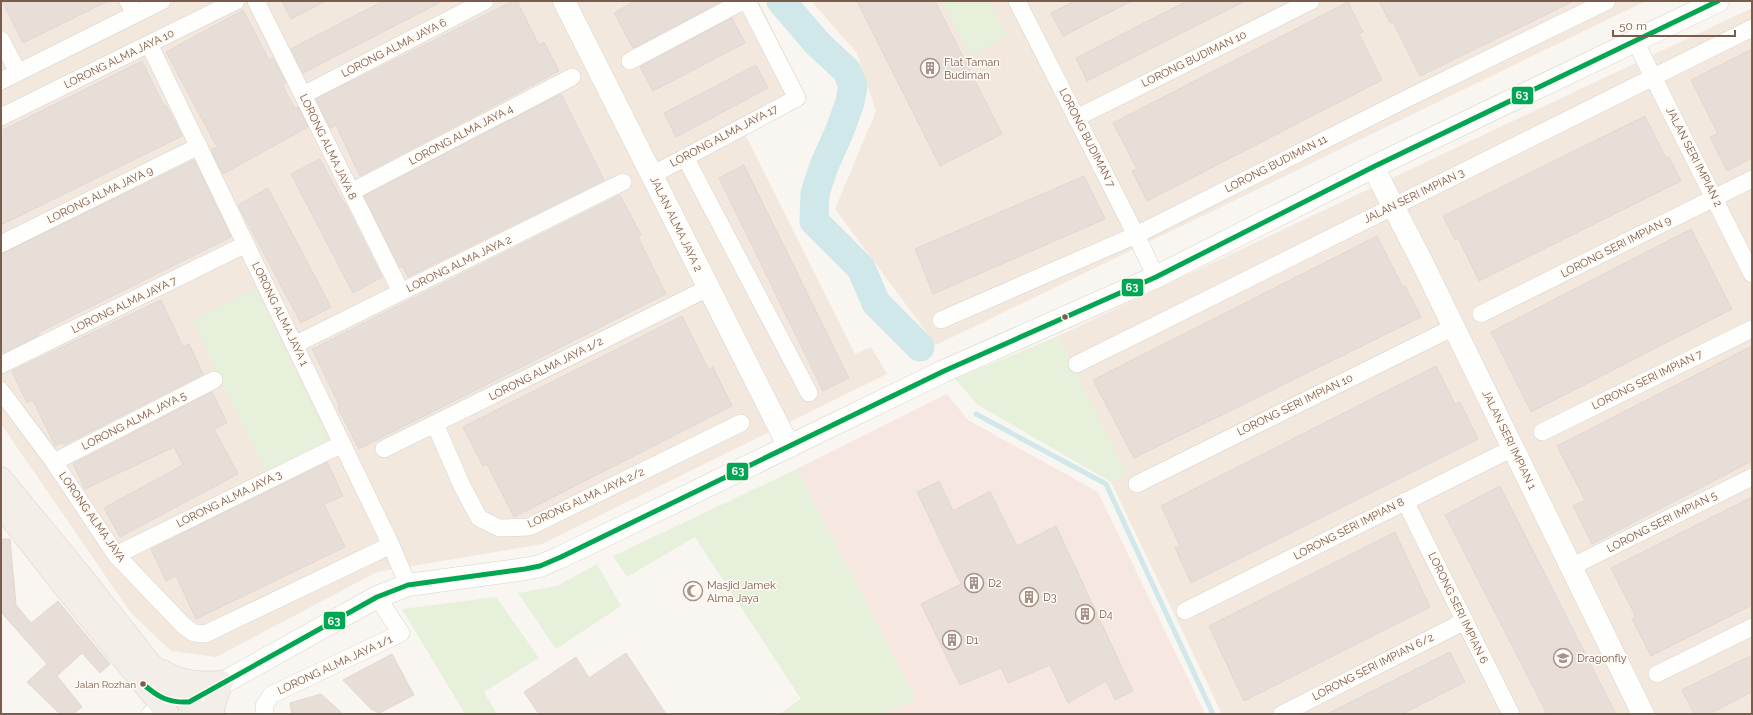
<svg xmlns="http://www.w3.org/2000/svg" width="1753" height="715" font-family="Raleway,sans-serif">
  <style>
    .residential { fill: #f2e8de }
    .commercial { fill: #f6e8e1 }
    .green { fill: #e7f0db }
    .lines { fill: none; stroke-linecap: round; stroke-linejoin: round }
    .stream { stroke: #d0e8ea; stroke-width: 5 }
    .river { stroke: #d0e8ea; stroke-width: 29 }
    .building { fill: #e6ded7; stroke: #e2d8d2 }
    .street-casing { stroke: #d7d1cb; stroke-width: 18 }
    .secondary-casing { stroke: #d9d2cb; stroke-width: 23 }
    .primary-casing { stroke: #dad1cc; stroke-width: 23 }
    .street { stroke: #fefefd; stroke-width: 17 }
    .secondary { stroke: #fefefd; stroke-width: 22 }
    .primary { stroke: #f3eee8; stroke-width: 22 }
    .bus-1-casing { stroke: #fffaf3; stroke-width: 8 }
    .bus-1 { stroke: #00a651; stroke-width: 5 }
    .bus-dot { fill: #7a5c4d; stroke: #fffaf3; stroke-width: 1.5 }
    .labels { text-anchor: middle; dominant-baseline: central; stroke-width: 3; stroke-linejoin: round; paint-order: stroke }
    .bus-label { font-size: 10px; fill: #7a5c4d; stroke: #fffaf3; text-anchor: end }
    .street-label { font-size: 11px; fill: #7a5c4d; stroke: #fffaf3 }
    .poi-label { font-size: 11px; fill: #7a5c4d; stroke: #fffaf3; text-anchor: start }
    .line-badge { stroke: #fffaf3; stroke-width: 1.5 }
    .badge-label { font-size: 11px; text-anchor: middle; font-weight: bold; fill: #fff }
  </style>
  <rect width="100%" height="100%" fill="#f9f5f0"/>
  <path class="residential" d="M1,1H758L807,97L746,136L855,354L871,347L887,374L542,544L377,572L216,657L171,651L131,613L1,424Z
    M811,1H1646L936,345L835,209L876,111L857,53Z
    M1752,8V714H1222L1111,482L1126,474L1058,336Z"/>
  <path class="commercial" d="M947,394L968,420L1098,492L1205,714H885L797,469Z"/>
  <path class="green" d="M942,1H989L1007,36L969,55Z
    M255,289L329,441L266,472L192,320Z
    M1058,336L1127,474L1111,482L978,405L955,379Z
    M797,469L916,699L886,714H779L801,699L695,537L627,577L613,556Z
    M597,564L621,606L556,649L518,593L557,586Z
    M496,597L539,658L484,692L497,714H465L402,609Z"/>
  <g class="lines">
    <path class="stream" d="M976,414L1106,484L1213,714"/>
    <path class="river" d="M781,1L818,44L847,71L853,86L850,102L840,130L824,166L815,193L814,221L861,268L876,303L920,347"/>
  </g>
  <path class="building" d="M2,1H108L23,43Z
    M282,1H326L291,19Z
    M383,1H443L303,73L291,49Z
    M513,1H517L539,45L544,42L559,71L360,176L336,125L330,128L316,99Z
    M635,1H722L633,48L614,13Z
    M857,1H935L1002,134L940,166Z
    M1075,1H1132L1063,36L1051,13Z
    M1187,1H1245L1087,81L1076,58Z
    M1379,1H1574L1420,76L1393,22L1390,23Z
    M1348,2L1363,32L1359,34L1382,80L1147,201L1132,171L1137,169L1113,123Z
    M243,10L269,60L273,58L286,83L282,84L295,109L298,107L308,127L223,174L211,150L217,147L166,52Z
    M732,18L745,43L653,91L640,67Z
    M1752,49V158L1727,171L1710,137L1718,134L1691,80Z
    M142,61L164,106L166,105L182,136L1,225V131Z
    M756,65L768,88L676,137L664,113Z
    M561,94L604,180L408,277L402,266L400,268L364,196Z
    M1645,116L1666,158L1669,157L1681,181L1479,281L1458,238L1455,240L1443,216Z
    M320,159L344,204L345,203L382,277L353,293L291,174Z
    M194,160L231,237L38,333L39,335L4,353L1,347V254Z
    M744,165L849,378L823,391L719,178Z
    M1084,176L1105,219L933,294L915,249Z
    M268,188L331,307L301,323L238,205Z
    M620,195L641,235L638,237L666,294L359,449L338,408L340,407L312,349Z
    M1691,229L1732,309L1531,412L1491,332Z
    M1377,236L1403,287L1405,286L1421,317L1134,458L1093,380Z
    M161,300L183,347L189,344L203,374L64,445L63,442L55,446L33,400L27,403L12,371Z
    M682,316L709,370L713,367L732,406L514,517L487,464L483,466L463,427Z
    M1752,346V461L1592,544L1573,506L1585,500L1557,446Z
    M1436,366L1455,404L1460,402L1478,439L1191,583L1175,548L1180,546L1161,506Z
    M212,392L227,423L214,429L238,474L120,537L104,508L183,465L174,447L85,489L73,464Z
    M327,462L343,496L324,504L345,547L196,619L176,576L166,581L151,549Z
    M939,481L953,511L990,491L1017,546L1056,526L1133,691L1115,700L1106,681L1068,703L1050,665L1008,683L1001,668L960,685L921,604L961,584L917,492Z
    M1500,486L1616,714H1547L1445,515Z
    M1752,497V605L1651,656L1632,619L1636,617L1611,568Z
    M1395,532L1430,607L1244,701L1209,626Z
    M1,539H10L16,605L31,623L58,601L110,664L100,673L82,653L57,676L82,707L73,714H60L27,682L47,664L1,612Z
    M1450,652L1465,682L1402,714H1327Z
    M626,653L666,714H539L524,692L576,657L589,678Z
    M392,654L414,695L379,713L371,709L343,680Z
    M1752,655V692L1709,714H1694L1682,690Z
    M321,694L343,714H292L290,703Z"/>
  <g class="lines">
    <defs>
      <path id="street" d="M128,1L135,14
        M256,1L401,292
        M1017,1L1136,235L1156,277
        M1,40L18,72
        M1635,41L1752,274
        M149,44L391,545L408,585
        M630,61L743,1
        M1,81L162,1
        M303,95L485,1
        M1,117L236,1
        M1076,118L1311,1
        M685,157L809,393
        M652,175L797,98L747,1
        M351,192L572,77
        M1,244L199,146
        M1481,314L1752,179
        M941,320L1136,235L1406,99L1607,1
        M294,345L623,182
        M1077,364L1752,28
        M1,365L246,244
        M1,391L54,462L116,555L184,626L194,633L205,634L391,545
        M435,424L462,486L479,518L499,528L529,527L741,423
        M1542,432L1752,329
        M384,449L708,288
        M54,462L214,380
        M1137,484L1454,327
        M1405,501L1511,714
        M116,555L342,444
        M1571,567L1752,477
        M1185,611L1513,448
        M1657,674L1752,627
        M150,714L161,706
        M265,714L264,706L271,695L401,633L377,597
        M1282,714L1465,621"/>
      <path id="secondary" d="M564,1L789,447
        M1373,167L1422,262L1643,714
        M189,702L377,597L408,585L525,569L540,566L561,557L944,371L1156,277L1373,167L1718,1"/>
      <path id="primary" d="M1,478L80,574L150,663L200,714
        M1,502L15,524L57,578L168,714
        M163,671C183,683 200,683 222,682L214,705L213,714"/>
    </defs>
    <use href="#street" class="street-casing"/>
    <use href="#secondary" class="secondary-casing"/>
    <use href="#primary" class="primary-casing"/>
    <use href="#street" class="street"/>
    <use href="#secondary" class="secondary"/>
    <use href="#primary" class="primary"/>
    <defs>
      <path id="bus-1" d="M143,684C158,697 168,703 189,702L377,597L408,585L525,569L540,566L561,557L944,371L1156,277L1373,167L1718,1"/>
    </defs>
    <use href="#bus-1" class="bus-1-casing"/>
    <use href="#bus-1" class="bus-1"/>
  </g>
  <defs>
    <symbol id="building-ring" viewBox="-11 -11 22 22"><circle r="9.5" fill="#fffaf3" stroke="#a69286" stroke-width="1.5"/><path d="M-4-6H4V6H1V3H-1V6H-4ZM-2.5-4.3h1.7v1.8h-1.7ZM.8-4.3h1.7v1.8H.8ZM-2.5-1h1.7V.8h-1.7ZM.8-1h1.7V.8H.8Z" fill="#a69286"/></symbol>
    <symbol id="mosque-ring" viewBox="-11 -11 22 22"><circle r="9.5" fill="#fffaf3" stroke="#a69286" stroke-width="1.5"/><path d="M3.5-4.9A6 6 0 1 0 3.5 4.9A5 5 0 1 1 3.5-4.9Z" fill="#a69286"/></symbol>
    <symbol id="school-ring" viewBox="-11 -11 22 22"><circle r="9.5" fill="#fffaf3" stroke="#a69286" stroke-width="1.5"/><path d="M0-5L7-2L0 1L-7-2ZM-4 1L0 2.5L4 1V4Q0 6-4 4Z" fill="#a69286"/></symbol>
  </defs>
  <g fill-rule="evenodd">
    <use href="#building-ring" x="919" y="57" width="22" height="22"/>
    <use href="#building-ring" x="963" y="572" width="22" height="22"/>
    <use href="#mosque-ring" x="682" y="580" width="22" height="22"/>
    <use href="#building-ring" x="1018" y="586" width="22" height="22"/>
    <use href="#building-ring" x="1074" y="603" width="22" height="22"/>
    <use href="#building-ring" x="941" y="629" width="22" height="22"/>
    <use href="#school-ring" x="1552" y="647" width="22" height="22"/>
  </g>
  <g class="bus-dot">
    <circle cx="1065" cy="317" r="3.5"/>
    <circle cx="143" cy="684" r="3.5"/>
  </g>
  <g class="labels">
    <g class="bus-label">
      <text x="136" y="684">Jalan Rozhan</text>
    </g>
    <g class="street-label">
      <text transform="translate(394 48) rotate(-27)">LORONG ALMA JAYA 6</text>
      <text transform="translate(119 59) rotate(-26)">LORONG ALMA JAYA 10</text>
      <text transform="translate(1194 59) rotate(-26)">LORONG BUDIMAN 10</text>
      <text transform="translate(461 135) rotate(-28)">LORONG ALMA JAYA 4</text>
      <text transform="translate(724 136) rotate(-28)">LORONG ALMA JAYA 17</text>
      <text transform="translate(1087 138) rotate(63)">LORONG BUDIMAN 7</text>
      <text transform="translate(328 147) rotate(64)">LORONG ALMA JAYA 8</text>
      <text transform="translate(1694 157) rotate(63)">JALAN SERI IMPIAN 2</text>
      <text transform="translate(1276 164) rotate(-27)">LORONG BUDIMAN 11</text>
      <text transform="translate(100 195) rotate(-26)">LORONG ALMA JAYA 9</text>
      <text transform="translate(1414 196) rotate(-26)">JALAN SERI IMPIAN 3</text>
      <text transform="translate(676 224) rotate(64)">JALAN ALMA JAYA 2</text>
      <text transform="translate(1616 247) rotate(-27)">LORONG SERI IMPIAN 9</text>
      <text transform="translate(459 264) rotate(-26)">LORONG ALMA JAYA 2</text>
      <text transform="translate(124 305) rotate(-26)">LORONG ALMA JAYA 7</text>
      <text transform="translate(280 314) rotate(64)">LORONG ALMA JAYA 1</text>
      <text transform="translate(546 369) rotate(-27)">LORONG ALMA JAYA 1/2</text>
      <text transform="translate(1647 380) rotate(-26)">LORONG SERI IMPIAN 7</text>
      <text transform="translate(1295 405) rotate(-26)">LORONG SERI IMPIAN 10</text>
      <text transform="translate(134 421) rotate(-27)">LORONG ALMA JAYA 5</text>
      <text transform="translate(1509 440) rotate(64)">JALAN SERI IMPIAN 1</text>
      <text transform="translate(586 498) rotate(-25)">LORONG ALMA JAYA 2/2</text>
      <text transform="translate(229 499) rotate(-26)">LORONG ALMA JAYA 3</text>
      <text transform="translate(92 517) rotate(55)">LORONG ALMA JAYA</text>
      <text transform="translate(1662 522) rotate(-27)">LORONG SERI IMPIAN 5</text>
      <text transform="translate(1349 529) rotate(-27)">LORONG SERI IMPIAN 8</text>
      <text transform="translate(1458 608) rotate(64)">LORONG SERI IMPIAN 6</text>
      <text transform="translate(335 665) rotate(-25)">LORONG ALMA JAYA 1/1</text>
      <text transform="translate(1373 667) rotate(-27)">LORONG SERI IMPIAN 6/2</text>
    </g>
    <g class="poi-label">
      <text x="944" y="62">Flat Taman<tspan x="944" dy="13">Budiman</tspan></text>
      <text x="988" y="583">D2</text>
      <text x="707" y="585">Masjid Jamek<tspan x="707" dy="13">Alma Jaya</tspan></text>
      <text x="1043" y="597">D3</text>
      <text x="1099" y="614">D4</text>
      <text x="966" y="640">D1</text>
      <text x="1577" y="658">Dragonfly</text>
    </g>
  </g>
  <g class="line-badge">
    <rect x="1511" y="86" width="23" height="19" rx="4" fill="#00a651"/>
    <rect x="1121" y="278" width="23" height="19" rx="4" fill="#00a651"/>
    <rect x="726" y="462" width="23" height="19" rx="4" fill="#00a651"/>
    <rect x="323" y="611" width="23" height="19" rx="4" fill="#00a651"/>
  </g>
  <g class="badge-label">
    <text x="1522" y="99">63</text>
    <text x="1132" y="291">63</text>
    <text x="738" y="475">63</text>
    <text x="334" y="625">63</text>
  </g>
  <rect width="1753" height="715" fill="none" stroke="#7a5c4d" stroke-width="4"/>
  <path d="M1613 30v6h122v-6" fill="none" stroke="#7a5c4d" stroke-width="2"/>
  <text x="1619" y="30" font-size="12" fill="#7a5c4d" stroke="#fffaf3" stroke-width="3" paint-order="stroke">50 m</text>
</svg>
